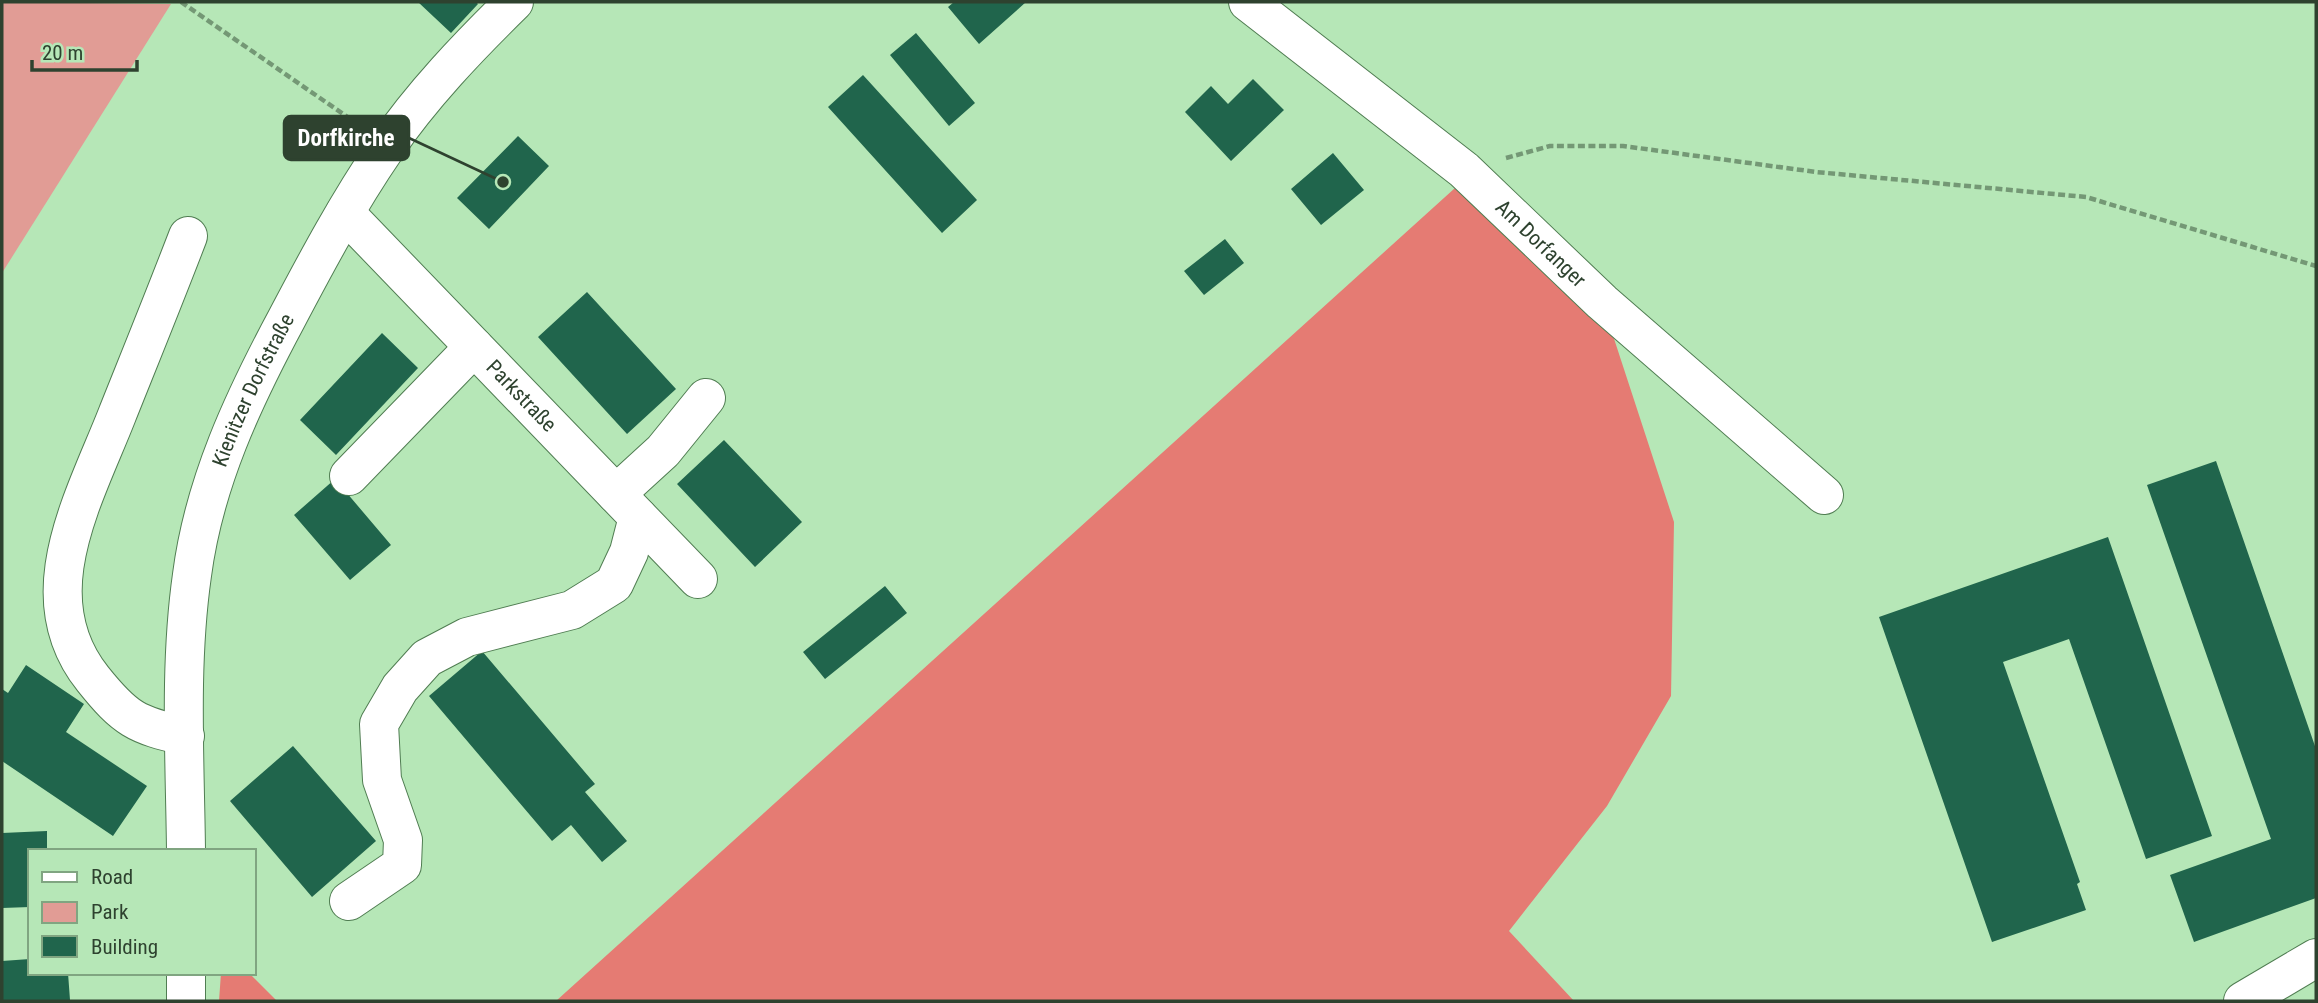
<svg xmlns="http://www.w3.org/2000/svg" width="2318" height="1003" font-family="'Roboto Condensed',sans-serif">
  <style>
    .green { fill: #e19c95 }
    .forest { fill: #e57b73 }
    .building { fill: #20654c }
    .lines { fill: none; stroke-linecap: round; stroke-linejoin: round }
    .minor-casing { stroke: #507d52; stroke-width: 40 }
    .path { stroke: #749875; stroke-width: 4.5; stroke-dasharray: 7 3.5; stroke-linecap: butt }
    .minor { stroke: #fff; stroke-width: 38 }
    .labels { text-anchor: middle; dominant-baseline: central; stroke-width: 7; stroke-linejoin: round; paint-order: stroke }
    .street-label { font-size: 21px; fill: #2e422f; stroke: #b6e7b7 }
    .leader { fill: none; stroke: #2e422f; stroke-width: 2.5 }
    .callout-dot { fill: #2e422f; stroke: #b6e7b7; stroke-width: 2.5 }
    .callout { fill: #2e422f; stroke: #2e422f; stroke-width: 2.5 }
    .callout-label { font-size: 23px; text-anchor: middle; font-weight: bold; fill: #fff }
  </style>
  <rect width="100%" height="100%" fill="#b6e7b7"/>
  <path class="green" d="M2,2L171,4L2,273Z"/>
  <path class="forest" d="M1455,188L1602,302L1674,522L1671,696L1607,806L1509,931L1574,1001H556Z
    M221,973H249L277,1001H219Z"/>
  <path class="building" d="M418,2H476L478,4L451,33Z
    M954,2H1026L979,44L948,7Z
    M916,33L975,103L949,126L890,55Z
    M863,75L977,200L942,233L828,107Z
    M1253,79L1284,110L1231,161L1185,112L1211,86L1228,104Z
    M518,136L549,166L489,229L457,198Z
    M1333,153L1364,190L1321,225L1291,189Z
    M1225,239L1244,263L1204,295L1184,271Z
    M587,292L676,389L627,434L538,337Z
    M382,333L418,368L336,455L300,420Z
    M724,440L802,522L755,567L677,484Z
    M2216,461L2316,749V898L2194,942L2170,875L2271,839L2147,485Z
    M335,479L391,545L350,580L294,515Z
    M2108,537L2212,836L2146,859L2069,639L2003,662L2080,882L2077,884L2086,910L1992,942L1879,617Z
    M885,586L907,613L825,679L803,652Z
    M482,651L595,784L585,792L627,841L602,862L571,825L552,841L429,696Z
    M26,665L84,704L66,732L147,786L113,836L2,761V689L8,693Z
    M293,746L376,841L312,897L230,801Z
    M47,831V851H30V907L2,908V833Z
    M30,959V973H68L70,1000L2,1001V961Z"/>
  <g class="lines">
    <defs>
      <g id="minor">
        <path id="s1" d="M1248,2L1464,170L1602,302L1824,495"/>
        <path id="s2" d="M345,213L698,579"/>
        <path d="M349,476L474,347"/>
        <path d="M616,494L663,451L706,398"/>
        <path d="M185,736C136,725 125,719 93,679C27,597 84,499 117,415C141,355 165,296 188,236"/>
        <path id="s3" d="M186,851C185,760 179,666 192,575C204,483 243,400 287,318C317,261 348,203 385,149C422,95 468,47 514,2"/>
        <path d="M349,901L402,865L403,840L382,780L379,724L400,688L427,658L467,637L572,610L614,584L629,552L638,517"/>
        <path d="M186,1001V973"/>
        <path d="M2243,1001L2316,958"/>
      </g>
    </defs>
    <use href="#minor" class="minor-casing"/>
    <path class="path" d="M181,2L359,125
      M1506,158L1550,146H1623L1816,172L2086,197L2316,266"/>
    <use href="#minor" class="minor"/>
  </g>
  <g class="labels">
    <g class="street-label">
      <text stroke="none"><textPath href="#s1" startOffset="380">Am Dorfanger</textPath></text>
      <text stroke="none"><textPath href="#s3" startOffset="472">Kienitzer Dorfstraße</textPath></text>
      <text stroke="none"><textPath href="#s2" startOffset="254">Parkstraße</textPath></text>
    </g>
  </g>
  <path class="leader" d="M503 182L409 138"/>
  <circle class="callout-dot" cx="503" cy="182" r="7"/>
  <rect class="callout" x="284" y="116" width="125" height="44" rx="7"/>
  <g class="callout-label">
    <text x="346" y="146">Dorfkirche</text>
  </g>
  <rect width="2318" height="1003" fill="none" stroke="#2e422f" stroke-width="7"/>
  <rect x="28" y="849" width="228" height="126" fill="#b6e7b7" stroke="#80a581" stroke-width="2"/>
  <rect x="42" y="872" width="35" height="10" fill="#ffffff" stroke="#80a581" stroke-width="2"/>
  <text x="91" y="884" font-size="21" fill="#2e422f">Road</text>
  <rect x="42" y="902" width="35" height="21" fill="#e19c95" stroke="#80a581" stroke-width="2"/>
  <text x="91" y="919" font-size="21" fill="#2e422f">Park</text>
  <rect x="42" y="936" width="35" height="21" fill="#20654c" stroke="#80a581" stroke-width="2"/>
  <text x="91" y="954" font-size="21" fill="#2e422f">Building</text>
  <path d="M32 60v10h105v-10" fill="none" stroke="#2e422f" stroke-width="3.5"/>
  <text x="42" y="60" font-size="21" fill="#2e422f" stroke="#b6e7b7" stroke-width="5" paint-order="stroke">20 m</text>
</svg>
